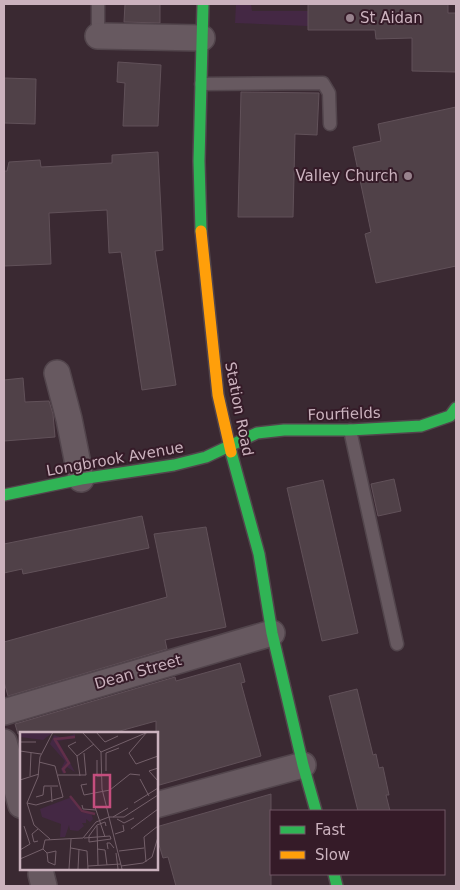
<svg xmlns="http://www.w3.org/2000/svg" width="460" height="890" font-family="'DejaVu Sans',sans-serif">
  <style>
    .green { fill: #442844 }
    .building { fill: #504148; stroke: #615159 }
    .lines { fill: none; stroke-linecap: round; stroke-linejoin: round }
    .lane-casing { stroke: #52454c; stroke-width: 15 }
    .street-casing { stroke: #52454c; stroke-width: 28 }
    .fast-casing { stroke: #52454c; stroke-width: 14 }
    .slow-casing { stroke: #52454c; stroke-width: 14 }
    .lane { stroke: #675960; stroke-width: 12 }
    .street { stroke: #675960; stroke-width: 25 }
    .fast { stroke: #30b455; stroke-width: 11 }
    .slow { stroke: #ff9f0a; stroke-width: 11 }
    .poi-dot { fill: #98828d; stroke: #351b28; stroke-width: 2 }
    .labels { text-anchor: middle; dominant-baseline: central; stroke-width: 4; stroke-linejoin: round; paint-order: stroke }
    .poi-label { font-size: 15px; fill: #cbb2be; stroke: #351b28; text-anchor: start }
    .street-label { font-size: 15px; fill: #cbb2be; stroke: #351b28 }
    .inset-river { fill: none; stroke: #612f49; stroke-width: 2.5 }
    .inset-road { fill: none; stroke: #74606a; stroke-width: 1 }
    .view { fill: #c54e7e; fill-opacity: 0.15; stroke: #c54e7e; stroke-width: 2.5 }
    .inset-edge { fill: none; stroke: #cbb2be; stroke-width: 2.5 }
  </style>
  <rect width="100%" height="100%" fill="#3a2932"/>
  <path class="green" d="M236,4H251L252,11H308V26L235,23Z"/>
  <path class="building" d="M125,4H160V23L124,22Z
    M308,4H448V13H456V72L412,71V38L376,39L375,30H308Z
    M118,62L161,65L158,126H123L125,83L117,82Z
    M4,78L36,79L35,124L4,123Z
    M241,92L319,93L317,135L295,134L293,217H238Z
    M456,107V266L376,283L365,234L371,232L353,147L381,141L378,124Z
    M158,152L163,250L155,251L176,385L142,390L121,252L109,253L107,210L49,213L51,264L4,266V171H7L9,162L40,160L41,167L112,163V155Z
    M23,378L25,402L49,401L53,414L55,437L4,441V380Z
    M394,479L401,511L378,516L371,484Z
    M323,480L358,633L322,641L287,488Z
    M142,516L149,548L23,574L22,569L4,573V544Z
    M206,527L226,627L165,640L167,649L8,696L4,682V642L167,597L154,534Z
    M240,663L245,682L241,683L261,756L156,786V721L109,734H18L15,724L175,677L176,681Z
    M357,689L373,755L376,754L379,768L383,767L389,795H386L390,811H358L329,696Z
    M271,794V886H176L168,857L163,858L156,835V827Z"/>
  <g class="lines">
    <defs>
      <path id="lane" d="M98,36V4
        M201,84L323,83L329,93L330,124
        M350,430L397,644"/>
      <path id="street" d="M98,36L202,38
        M57,373L69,419L81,479
        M4,712L272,633
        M4,742L21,805
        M156,805L303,765
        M41,874L44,886"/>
      <path id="fast" d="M201,231L199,161L203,4
        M231,452L259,554L272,633L303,765L316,811
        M4,495L81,479L174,465L206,457L257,433L284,430H350L421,426L450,416L456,408
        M334,874L337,886"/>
      <path id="slow" d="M201,231L218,395L231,452"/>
    </defs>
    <use href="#lane" class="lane-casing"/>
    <use href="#street" class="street-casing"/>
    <use href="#fast" class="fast-casing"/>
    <use href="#slow" class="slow-casing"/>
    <use href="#lane" class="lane"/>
    <use href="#street" class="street"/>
    <use href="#fast" class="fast"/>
    <use href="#slow" class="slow"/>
  </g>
  <g class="poi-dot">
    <circle cx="350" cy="18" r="5"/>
    <circle cx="408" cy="176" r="5"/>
  </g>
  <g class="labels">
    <g class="poi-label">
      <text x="360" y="18">St Aidan</text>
      <text x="398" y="176" text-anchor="end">Valley Church</text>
    </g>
    <g class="street-label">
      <text transform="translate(239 409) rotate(79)">Station Road</text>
      <text transform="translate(344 414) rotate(-2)">Fourfields</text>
      <text transform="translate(115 459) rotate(-10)">Longbrook Avenue</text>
      <text transform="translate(138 672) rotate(-16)">Dean Street</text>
    </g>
  </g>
  <g transform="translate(20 732)">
    <rect width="138" height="138" fill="#3a2932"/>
    <path d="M0,0H27L32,1L23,8L0,5ZM55,2V6L38,9L55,40L47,35L43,42L41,37L45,29L30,12L34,3L43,6ZM52,65L61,80L71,81L73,87L70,90L66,87V91H62L64,94L58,99L50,98L49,93L45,105H40L41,92L22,85L20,77Z" fill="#442844"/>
    <path class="inset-river" d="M34,6L49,31L43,37L45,41M35,7L55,5M50,64L62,79L75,82"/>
    <path class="inset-road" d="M62,0L81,20L82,57L102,137M76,0L85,10L98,4M127,0L109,21L116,32L138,24M0,10H16M56,10L48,14L57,24L74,12M0,19L21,22M81,20L128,0M57,24L60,44M77,28V44H81M138,36L129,39L138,49M86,39V21L99,16M38,43H66L64,21M10,44L11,21M120,47L129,64M0,48L19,42M67,52L61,53L64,63L90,58L110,42L120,43M31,55L32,70M16,65L23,63L24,54H38M7,71L16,73L43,65L35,34L19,30M114,71L138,56M62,73L63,77L76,78M75,75L85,105M89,85H104L138,63M93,85L108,76M97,87L104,91L114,86M77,94L78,133M86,94L85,90L77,93L69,104V110L91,107L90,104M18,97L12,102L14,110L18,109M111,97L138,77M95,102L104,99L103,93M64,106L90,104M30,107L14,93L7,71L18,45L20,25L33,0M51,116L67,119L68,137M23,117L27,121L36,119L35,133L28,130L27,121M77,117L85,118L87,133M88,117L87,111H90L94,116M0,118L10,112L4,94M99,119L124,116M96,121L98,137M0,127L23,117L25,108L63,106L76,90L89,85M126,130L124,105L138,94M68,134L101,132M101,134L123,131L132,125L138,105M49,137L51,107M58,137L59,117"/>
    <path class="view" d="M74,43H90V75H74Z"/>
    <rect width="138" height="138" class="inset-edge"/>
  </g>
  <rect width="460" height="890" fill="none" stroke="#cbb2be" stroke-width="10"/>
  <rect x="270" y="810" width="175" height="65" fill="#351b28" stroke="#715764"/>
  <rect x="280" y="826" width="25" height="8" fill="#30b455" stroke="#715764"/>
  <text x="315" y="835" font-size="15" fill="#cbb2be">Fast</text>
  <rect x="280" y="851" width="25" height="8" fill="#ff9f0a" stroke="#715764"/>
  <text x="315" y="860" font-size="15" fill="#cbb2be">Slow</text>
</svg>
